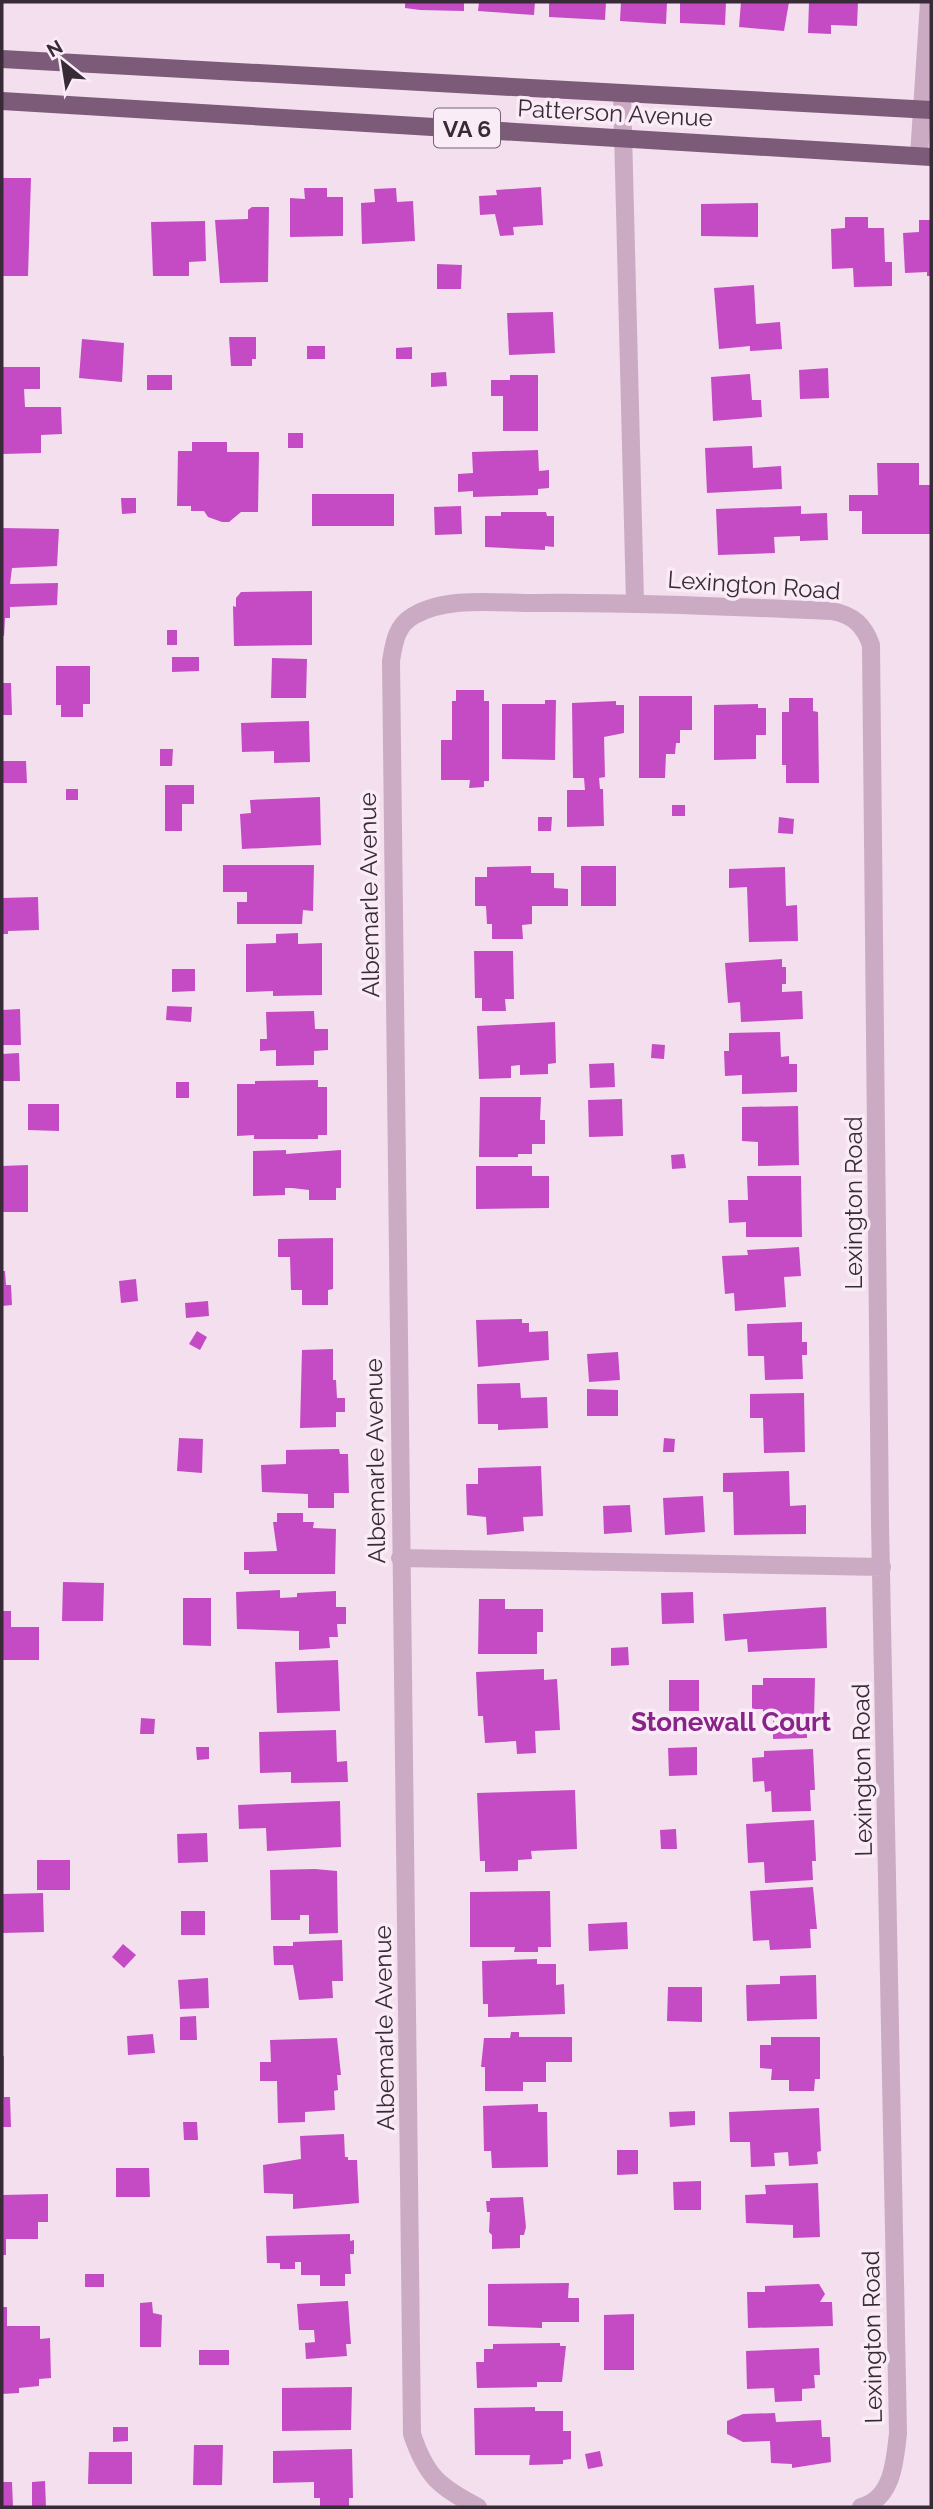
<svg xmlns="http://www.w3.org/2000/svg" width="933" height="2509" font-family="Raleway,sans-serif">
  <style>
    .building { fill: #c54bc4 }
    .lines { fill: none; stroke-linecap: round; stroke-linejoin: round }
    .minor { stroke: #cbabc4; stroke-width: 18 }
    .primary { stroke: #7b5b78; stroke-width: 18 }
    .labels { text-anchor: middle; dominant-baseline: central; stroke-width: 7; stroke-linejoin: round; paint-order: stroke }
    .shield { fill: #faecf6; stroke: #736471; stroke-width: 2 }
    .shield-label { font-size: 23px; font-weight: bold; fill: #392a38 }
    .street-label { font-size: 24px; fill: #392a38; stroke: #faecf6 }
    .neighbourhood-label { font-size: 26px; font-weight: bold; fill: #882388; stroke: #faecf6 }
  </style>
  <rect width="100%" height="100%" fill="#f3dfed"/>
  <path class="building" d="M405,2H464V11L420,10L405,8Z
    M479,2H535L534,15L478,11Z
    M549,2H606L605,20L549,17Z
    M621,2H667L666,24L620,21Z
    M680,2H726L725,25L680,23Z
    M741,2H789L784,31L739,27Z
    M809,2H858L857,26L831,25V34L808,33Z
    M2,178H31L28,276H2Z
    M541,187L543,225L513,227L514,235L500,236L495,214L480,215L479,196L497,195L496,190Z
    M304,188H327V197H343V236L290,237V198L305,199Z
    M396,188L397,202L413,201L415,241L362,244L361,203L375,202L374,189Z
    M758,203V237L701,236V204Z
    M252,207H269L268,282L220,283L215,220L248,219V210Z
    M845,217H868V228H884L885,262H892V286L854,287L853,268L832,269L831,229L845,228Z
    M919,220H931V276H927V272L905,273L903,233L919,232Z
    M205,221L206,261L189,262V276H153L151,222Z
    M437,264L462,265L461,289H437Z
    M754,285L756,324L780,322L782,349L750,351V346L719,349L714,288Z
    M553,312L555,353L509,355L507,313Z
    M229,337H256V359H252V366H231Z
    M82,339L124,343L122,382L79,378Z
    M307,346H325V359H307Z
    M412,347V359H396V348Z
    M2,367H40V389H24L25,407H61L62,434L41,435V453L2,454Z
    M828,368L829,398L800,399L799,370Z
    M446,372L447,386L431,387V373Z
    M750,374L752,400H761L762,417L713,421L711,377Z
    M147,375H172V390H147Z
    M510,375H538V431H503V396H491V380H510Z
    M288,433H303V448H288Z
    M192,442H227V452H259L258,512H241L229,522H222L208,517L204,511H191V506H177L178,451H192Z
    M752,446L753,468L781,466L782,489L707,493L705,448Z
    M538,450L539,471L549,470V488L538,489V495L473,497V491L458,492V474L473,473L472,452Z
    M877,463H919V485H931V534H862V511H849V495H878Z
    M312,494H394V526H312Z
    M121,498H136V513L122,514Z
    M461,506L462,534L435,535L434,507Z
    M801,506V514L827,513L828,540L800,541V536L774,537L775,553L718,555L716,509Z
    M501,512H546L547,516H554V547L545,546V550L485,547V516H501Z
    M2,528L59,529L57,566L12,568L10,584L58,583L57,605L10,607V618H5L4,636H2Z
    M312,591V645L234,646L233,606L236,607V598L241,592Z
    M167,630H177V645H167Z
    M172,657H199V671L172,672Z
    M272,658L307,659L306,698H271Z
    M56,666H90V704H83V717H61V705H56Z
    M2,683H11L12,715H2Z
    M456,690H484V701H489V781H484V787L469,788L470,780H441V740H452V701H456Z
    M639,696H692V730H680V743H676L675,754H666L665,778H639Z
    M789,698H813V711L818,712L819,783H786V765H782V712H789Z
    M545,700H556L555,760L502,759V704H545Z
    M616,701V705H624V733L604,737L605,777L599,778L600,789H603L604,826L567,827V790H585L584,778H573L572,703Z
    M758,704V708H766V735H756V759L714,760V705Z
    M309,721L310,762L274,763V751L242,752L241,723Z
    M160,749H173L172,766H160Z
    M2,761H26L27,783H2Z
    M165,785H194V804H182V831H165Z
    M66,789H78V800H66Z
    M320,797L321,845L242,849L240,814L251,813L250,800Z
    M672,805H685V816H672Z
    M538,817H552L551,831H538Z
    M779,817L794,819L793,834L778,833Z
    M223,865H314L313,911L303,910L302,924H237V902H247V892H223Z
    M531,866V873H554V888L568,889V906H532V924L522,925L523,939H492V924H487L486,906H475V877H487V867Z
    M581,866H616V906H581Z
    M785,867L786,906L797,905L798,941L749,942L747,887L729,888V869Z
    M38,897L39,930L8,931V934H2L3,898Z
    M298,933V944L322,943V995L273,996V991L246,992V944L276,943V934Z
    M474,951H513L514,999H505L506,1011H482V998H475Z
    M782,959V967H786V984H782V992L802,991L803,1019L741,1022L740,1002L728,1003L725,963Z
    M172,969H195V991L172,992Z
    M167,1006L192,1007L191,1022L166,1020Z
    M20,1009L21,1045H2V1010Z
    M314,1011L315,1029H328V1050L314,1051V1065L276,1066V1050L260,1051V1039H267L266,1012Z
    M555,1022L556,1063L548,1064V1074L520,1075V1065L511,1066V1078L479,1079L477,1026Z
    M780,1032L781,1057L789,1056V1064H797V1092L742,1094V1075L725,1076L724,1051H729V1033Z
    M652,1044L665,1045L664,1059L651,1058Z
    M19,1053L20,1081H2V1054Z
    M614,1063L615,1087L590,1088L589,1064Z
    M318,1080V1087H327V1135H318V1139H254V1135L237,1136V1084H255V1081Z
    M176,1082H189V1098H176Z
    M480,1097H541L540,1120H545V1144H532V1154H518V1157H479Z
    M622,1099L623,1136L589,1137L588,1100Z
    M28,1104H59V1131L28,1130Z
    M798,1106L799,1165L758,1166V1142L742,1141V1107Z
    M286,1150V1154L341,1150V1188H336V1200H309V1190L292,1188H285V1195L253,1196V1151Z
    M684,1154L686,1168L672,1169L671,1155Z
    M28,1165V1212H2V1166Z
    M476,1166H532V1176H549V1208L476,1209Z
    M747,1176H801L802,1237H746V1222L729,1223L728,1200H748Z
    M333,1238V1289L328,1290V1305H302V1290H291L290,1257H278V1239Z
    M799,1247L801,1276L784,1277L786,1307L735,1311L734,1293L725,1294L722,1256L748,1255L747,1250Z
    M2,1271H5L6,1285H11L12,1305L2,1306Z
    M136,1279L138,1301L121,1303L119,1281Z
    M208,1301L209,1316L186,1318L185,1303Z
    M522,1319V1323H529V1332L548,1331L549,1360L478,1367L476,1320Z
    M802,1322V1342H807V1355H802L803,1379L765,1380L764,1356H748L747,1324Z
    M197,1331L207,1337L200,1350L189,1344Z
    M333,1349V1380H336L337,1398H345V1412H336V1427L300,1428L302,1350Z
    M618,1352L620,1380L589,1382L587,1354Z
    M520,1383L521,1398L547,1397L548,1428L498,1430V1424H478L477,1384Z
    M587,1389L618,1390V1416H587Z
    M804,1393L805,1452L764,1453L763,1418H750V1394Z
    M179,1438L203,1439L202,1473L177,1471Z
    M664,1438L675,1439L674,1452H663Z
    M339,1449L340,1454H348L349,1493H334V1508H308V1494L262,1492L261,1465L286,1464V1450Z
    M541,1466L543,1516L523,1517L524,1531L487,1535L486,1517L467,1515L466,1484H478V1468Z
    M789,1471L790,1506L806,1505V1534L734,1535L733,1492H723V1473Z
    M703,1496L705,1532L665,1535L663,1498Z
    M630,1505L632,1532L604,1534L603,1506Z
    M277,1513H303V1522H314L313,1528L336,1529L335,1574H249V1570H244V1552L277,1551L273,1522H277Z
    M63,1582L104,1583L103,1621H62Z
    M280,1590V1598L297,1597V1593L336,1591V1607H346V1624H337L338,1637H329L330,1648L299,1650V1631L237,1629L236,1592Z
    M693,1592L694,1623L662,1624L661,1593Z
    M183,1598H211V1646L183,1645Z
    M479,1599H505V1609H543V1632H537V1654H478Z
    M826,1607L827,1648L748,1652L747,1639L725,1641L723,1614Z
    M2,1611H11V1627H39V1660H2Z
    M628,1647L629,1665L611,1666V1648Z
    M338,1660L340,1711L277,1713L275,1662Z
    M544,1669V1680L557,1679L560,1730L535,1731L536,1753L517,1754L516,1741L485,1743L483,1716H478L476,1672Z
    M763,1678H815L814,1717L807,1716V1738L773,1739V1719H763V1709H752V1685H763Z
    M669,1680H699V1711H669Z
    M141,1718L155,1719L154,1734H140Z
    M336,1730L337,1762L347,1761L348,1782L291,1783V1772L260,1773L259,1732Z
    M196,1747H209V1759L197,1760Z
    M697,1747V1775L669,1776L668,1748Z
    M813,1749L815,1790H810L811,1811L772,1812L771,1791L765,1792L764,1781L753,1782L752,1758L764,1757V1751Z
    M575,1790L577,1849L531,1851L532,1859L518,1860V1871L485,1872V1861H480L477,1793Z
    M340,1801L341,1847L267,1851L266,1828L239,1829L238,1805Z
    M814,1820L816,1861H812L813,1880L765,1883L764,1862L748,1863L746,1824Z
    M676,1829L677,1849H661L660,1830Z
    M207,1833L208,1862L178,1863L177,1834Z
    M37,1860H70V1890H37Z
    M315,1869L337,1871L338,1933L309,1934V1915H300V1920H271L270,1870Z
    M813,1887L817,1929H810L811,1948L770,1950L769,1940L753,1941L750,1891Z
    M550,1891L551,1947H538V1952H514L515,1947H470V1892Z
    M43,1893L44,1932L2,1933V1894Z
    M181,1911H205V1935H181Z
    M627,1922L628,1949L589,1951L588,1924Z
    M342,1940L343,1981H332L333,1998L299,2000L293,1965H274L273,1946H293V1942Z
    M123,1944L136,1955L124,1968L112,1957Z
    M537,1959V1964H556V1985L564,1984L565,2014L488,2017V2004H483L482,1961Z
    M816,1975L817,2019L747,2021L746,1985L780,1984V1976Z
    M208,1978L209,2008L180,2009L178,1980Z
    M668,1987H702V2022L667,2021Z
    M196,2016L197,2040H180V2017Z
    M511,2032H519V2037H572V2062H546V2082H523V2091H485V2067H481L484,2038H510Z
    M153,2034L155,2053L128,2055L127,2036Z
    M771,2037H820V2079H815L814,2091H789V2080H771L772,2069L760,2068V2045H771Z
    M337,2038L341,2075H337L338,2090L334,2091L335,2110L305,2112V2122L278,2123L277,2081H260V2062H271L270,2040Z
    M2,2056H4V2097H10L11,2127H2Z
    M538,2104V2112H547L548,2167L492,2168L491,2151H484L483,2106Z
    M819,2108L821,2151L817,2152L818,2164L789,2166L788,2152L774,2153L775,2166L751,2167L750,2142H730L729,2112Z
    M695,2111V2125L670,2127L669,2112Z
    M183,2122H197L198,2140H184Z
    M344,2134L345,2157H348V2160H357L359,2203L293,2209V2194L264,2193L263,2165L301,2159L300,2136Z
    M617,2150H638V2174L617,2175Z
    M116,2168H149L150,2197H116Z
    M701,2181V2210H674L673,2182Z
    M818,2183L820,2237L793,2238V2225L746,2223L745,2195L766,2194L765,2185Z
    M48,2194V2222H38V2239H6V2255H2V2195Z
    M523,2197L526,2227L524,2235H520V2248L492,2249V2235L489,2232L490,2212H487L486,2201H490V2198Z
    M350,2234V2241L354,2240V2254H350L351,2274H345V2286H320V2275H301V2262H295V2269H280V2263H267L266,2236Z
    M85,2274H104V2287H85Z
    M569,2283L568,2298H579V2322H542V2328L488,2326V2284Z
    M819,2284L825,2294L820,2302H832L833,2326L748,2328L747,2292H765V2286Z
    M348,2301L351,2344H346L347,2356L306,2359L305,2343L315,2342L314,2330H299L297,2304Z
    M152,2302L153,2313L162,2315L161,2347H140V2303Z
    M2,2307H7V2326H40V2339L50,2338L51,2378L39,2379V2386L19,2388V2393L2,2394Z
    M634,2314V2370H604V2315Z
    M560,2343V2346H566L562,2382H537V2387L477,2388L476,2362H484V2349H493V2344Z
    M819,2348L820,2375H814L815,2388L802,2389V2401L775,2402L774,2388L747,2389L746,2351Z
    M199,2350H229V2365H199Z
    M352,2387L351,2430L282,2431V2388Z
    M535,2407V2411H563V2431H571V2459L563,2460V2464L529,2465L530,2455H475L474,2408Z
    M775,2413L776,2422L821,2420L822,2437H830L831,2462L792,2468V2464L771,2463L770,2441L743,2442L727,2434V2421L743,2414Z
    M113,2427H128V2441L113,2442Z
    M194,2445H223L222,2485H193Z
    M352,2449L353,2498H349V2507H320V2498H314V2482L273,2483V2451Z
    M600,2451L603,2466L588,2469L585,2454Z
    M89,2452H132V2484H88Z
    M45,2481L46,2507H32V2482Z
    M2,2482H12L13,2507H2Z"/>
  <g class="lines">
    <path class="minor" d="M622,93L635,602
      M919,156L929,2
      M400,1558L882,1567
      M478,2507C439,2487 426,2476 412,2434L391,661C394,643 396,626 413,616C446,596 497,603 534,603C634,602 733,607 832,611C853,615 864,625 871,645L880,1523L898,2433C895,2460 893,2499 861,2507"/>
    <path class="primary" d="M2,59L931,110
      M2,101L931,157"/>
  </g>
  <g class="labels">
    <rect class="shield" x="434" y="108.5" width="66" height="39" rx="5"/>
    <g class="shield-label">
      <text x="467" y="128">VA 6</text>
    </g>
    <g class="street-label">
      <text transform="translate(615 113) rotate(3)">Patterson Avenue</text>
      <text transform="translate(754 585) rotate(4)">Lexington Road</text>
      <text transform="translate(369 895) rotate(-91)">Albemarle Avenue</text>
      <text transform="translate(853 1203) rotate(-90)">Lexington Road</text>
      <text transform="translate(375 1461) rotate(-91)">Albemarle Avenue</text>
      <text transform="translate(862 1770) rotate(-91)">Lexington Road</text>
      <text transform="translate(384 2028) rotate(-91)">Albemarle Avenue</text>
      <text transform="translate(872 2337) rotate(-91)">Lexington Road</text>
    </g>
    <g class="neighbourhood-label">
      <text x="731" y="1722">Stonewall Court</text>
    </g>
  </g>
  <rect width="933" height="2509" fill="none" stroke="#392a38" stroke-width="7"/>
  <g transform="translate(63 63) rotate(330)" stroke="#faecf6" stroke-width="5" paint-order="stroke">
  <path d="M0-5L12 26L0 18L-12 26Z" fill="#392a38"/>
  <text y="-10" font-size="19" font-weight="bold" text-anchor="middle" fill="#392a38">N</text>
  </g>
</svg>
